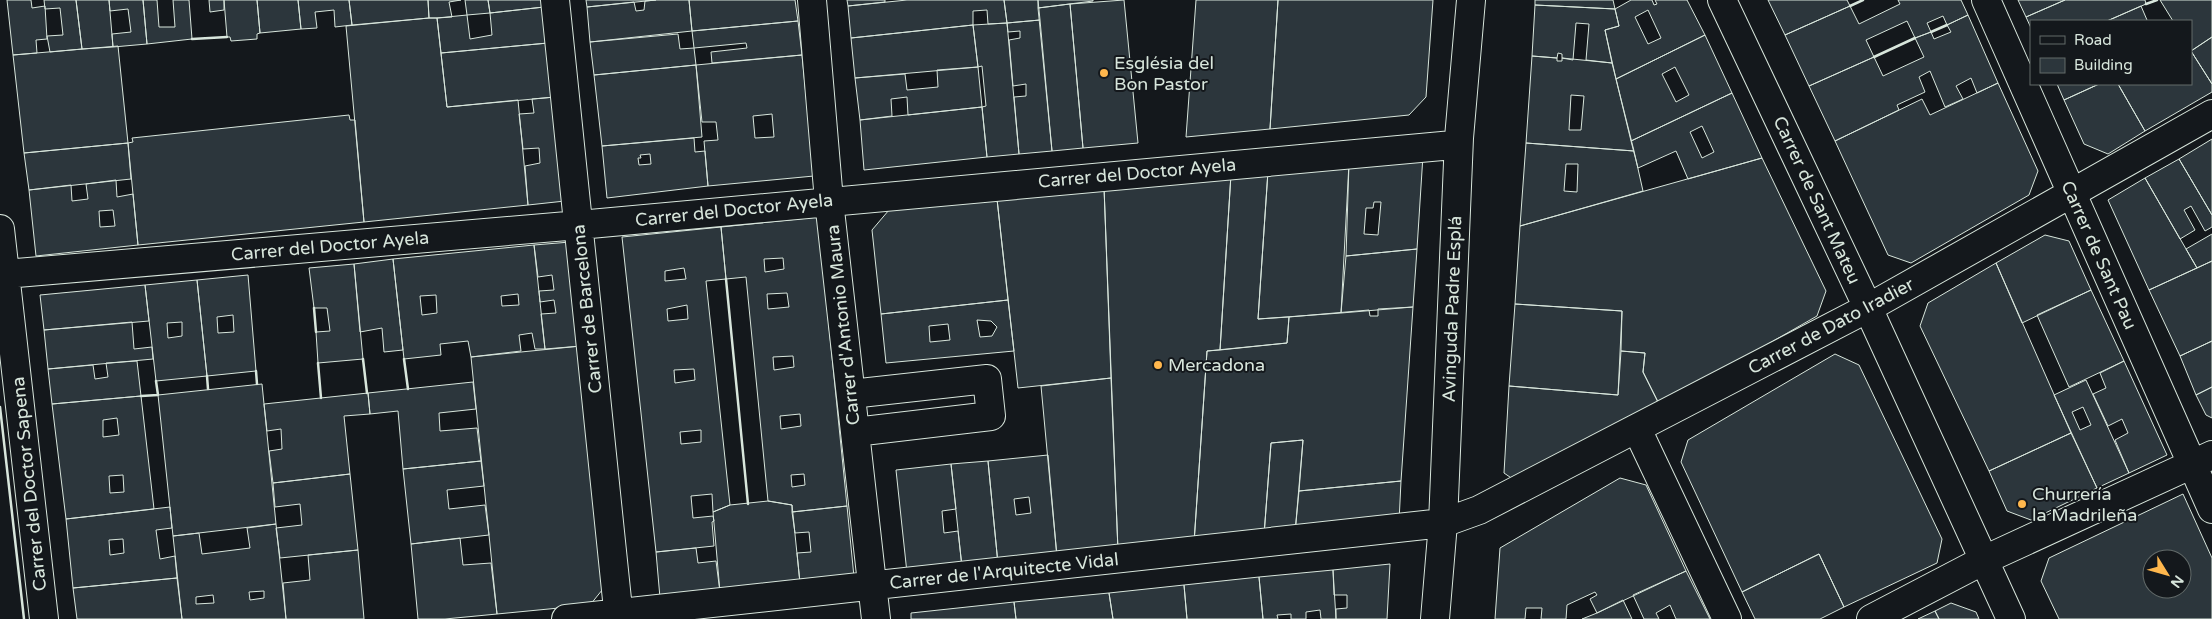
<svg xmlns="http://www.w3.org/2000/svg" width="2212" height="619" font-family="'Varela Round',sans-serif">
  <style>
    .building { fill: #2c363c; stroke: #d8e6dc; fill-rule: evenodd }
    .lines { fill: none; stroke-linecap: round; stroke-linejoin: round }
    .minor-casing { stroke: #d8e6dc; stroke-width: 30 }
    .minor { stroke: #14181c; stroke-width: 28 }
    .wall { stroke: #d8e6dc; stroke-width: 2.5 }
    .poi-dot { fill: #ffb74d; stroke: #14181c; stroke-width: 2 }
    .labels { text-anchor: middle; dominant-baseline: central; stroke-width: 4; stroke-linejoin: round; paint-order: stroke }
    .poi-label { font-size: 18px; fill: #d8e6dc; stroke: #14181c; text-anchor: start }
    .street-label { font-size: 18px; fill: #d8e6dc; stroke: #14181c }
  </style>
  <rect width="100%" height="100%" fill="#14181c"/>
  <path class="building" d="M7,0H31L32,8L45,6L47,39L36,40L37,53L13,55Z
    M44,0H76L82,49L50,52L47,36L63,35L60,8L45,9Z
    M76,0H109L113,47L82,49Z
    M109,0H143L147,44L113,47L112,34L131,32L128,9L110,11Z
    M143,0H157L159,27H175L173,0H189L192,39L147,44Z
    M209,0H224V10L210,12Z
    M224,0H257L260,33L257,34V39L231,41L230,37H227Z
    M257,0H298L301,29L260,33Z
    M298,0H349L352,25L335,27L334,10L315,12L317,28L301,29Z
    M349,0H428L429,18L352,25Z
    M428,0H461L449,2L452,17L437,18H429Z
    M465,0H488L490,13L467,15Z
    M488,0H543L544,7L490,13Z
    M586,0H656L587,7Z
    M656,0H689L692,31L590,42L587,7L634,2L636,11L644,10L645,1Z
    M689,0H795L798,21L692,31Z
    M847,0H885V2L848,6Z
    M907,0H1004L1007,23L988,24L987,10L973,11V25L851,38L848,6Z
    M1004,0H1038L1040,20L1007,23Z
    M1038,0H1093V1L1038,8Z
    M1124,0L1138,143L1083,148L1070,4Z
    M1196,0H1278L1270,129L1186,137Z
    M1278,0H1433L1426,97L1409,115L1270,129Z
    M1535,0H1613L1615,9L1535,5Z
    M1631,0H1652L1654,5L1657,4L1655,0H1687L1705,35L1616,79L1605,30L1619,26L1615,9ZM1648,10L1661,38L1648,44L1635,17Z
    M1768,0H1847L1850,6L1785,35Z
    M1898,0H1961L1968,15L1947,25L1943,16L1927,23L1931,32L1915,38L1907,21L1866,40L1874,57L1809,86L1785,35L1850,6L1859,24L1900,4Z
    M2018,0H2065L2026,17Z
    M2065,0H2145L2146,4L2107,21H2031V28L2026,17Z
    M2160,0H2212V37L2191,51V21H2173Z
    M1070,4L1083,148L1052,151L1038,8Z
    M1535,5L1615,9L1619,26L1605,30L1612,63L1586,60L1589,24L1576,23L1573,60L1562,58V54L1558,53L1557,58L1532,56Z
    M2141,6L2147,20L2144,21H2107Z
    M544,7L548,43L441,53L437,18L467,15L470,39L492,35L490,13Z
    M1968,15L1998,83L1977,93L1971,78L1956,86L1963,99L1945,107L1930,71L1919,77L1925,92L1897,105L1899,110L1835,141L1809,86L1874,57L1883,76L1924,57L1915,38L1931,32L1934,39L1951,32L1947,25Z
    M429,18H437L447,107L518,100L528,205L364,222L346,26Z
    M1040,20L1052,151L1019,154L1014,97L1026,96V84L1013,86L1009,40L1020,38V31L1008,32L1007,23Z
    M798,21L802,55L712,63L711,52L747,48L746,43L694,48L692,31Z
    M1007,23L1019,154L987,157L982,107L986,106L982,66L978,67L973,25Z
    M973,25L978,67L855,78L851,38Z
    M678,34L680,49L694,48L696,65L594,75L590,42Z
    M1705,35L1732,93L1631,141L1616,79ZM1675,67L1689,95L1676,102L1662,74Z
    M2212,37V84L2191,51Z
    M548,43L555,97L447,107L441,53Z
    M118,46L128,143L24,153L13,55Z
    M2191,51L2212,84V92L2145,131L2118,84H2191Z
    M802,55L814,176L708,186L704,141L718,140L716,122H702L696,65ZM772,114L774,137L755,138L753,116Z
    M1532,56L1557,58V61H1562V58L1612,63L1634,151L1526,143ZM1571,95L1584,96L1581,130H1569Z
    M696,65L702,137L602,146L594,75Z
    M978,67L982,107L908,115L907,97L891,99L892,116L860,120L855,78L905,74L907,90L938,87L937,70Z
    M1998,83L2038,171L2029,195L1911,263L1888,255L1835,141L1922,99L1930,115Z
    M2057,84H2099L2064,100Z
    M2099,84H2118L2145,131L2108,154L2084,144L2064,100Z
    M1732,93L1762,158L1688,179L1676,151L1638,168L1631,141ZM1702,126L1714,152L1702,158L1690,132Z
    M555,97L565,201L528,205L525,166L540,163L539,148L523,149L519,114L534,113L532,99Z
    M982,107L987,157L864,170L860,120Z
    M349,115L350,120H355L364,222L138,245L128,143L133,142L132,138Z
    M694,138L695,152L705,151L708,186L607,198L602,146ZM650,154L651,164L639,165L638,158H641L640,155Z
    M2212,139V215L2179,159Z
    M128,143L131,179L29,190L24,153Z
    M1526,143L1634,151L1643,191L1520,226ZM1566,164H1578L1577,192L1564,191Z
    M1423,155L1417,249L1346,256L1349,163ZM1374,202H1381L1378,235L1364,234L1366,208H1373Z
    M1762,158L1826,291L1817,316L1660,406L1643,372L1645,353L1621,351L1622,311L1515,304L1520,226Z
    M2179,159L2212,215V227L2205,231L2191,206L2184,210L2195,230L2180,239L2145,178Z
    M1349,163L1341,313L1258,319L1268,171Z
    M1268,171L1258,319L1289,317L1287,343L1220,350L1231,174Z
    M1231,174L1220,350L1207,351L1194,543L1118,551L1104,187Z
    M2145,178L2197,268L2149,290L2108,200Z
    M116,180L117,197L133,194L138,245L36,256L29,190L71,185L72,201L88,199L86,184ZM113,210L115,226L100,227L99,211Z
    M1104,187L1111,378L1018,388L997,199Z
    M997,199L1008,300L881,314L872,230L889,210Z
    M818,217L847,506L792,512V505L768,501L746,277L726,279L721,227ZM783,258L784,269L765,272L764,259ZM787,293L789,307L768,309L767,294ZM793,356L794,367L774,370L773,357ZM800,414L801,426L781,429L780,416ZM804,474L805,485L792,487L791,475Z
    M721,227L726,279L706,281L730,505L713,512L712,494L691,496L693,518L713,516L714,521L712,522L714,546L656,552L622,237ZM684,268L686,279L665,281V271ZM687,305L688,319L668,321L667,309ZM694,369L695,380L675,383L674,370ZM701,430V442L681,444L680,432Z
    M2212,234V261L2197,268L2186,249Z
    M2045,235L2069,241L2091,290L2022,323L1996,263Z
    M570,242L581,346L545,349L541,314L556,313L554,300L540,302L539,291L554,290L552,275L538,277L534,245Z
    M534,245L545,349H535L532,333L519,335L521,351L471,357L468,341L440,344L441,355L404,359L393,259ZM518,294L519,305L502,306L501,296ZM436,295L437,313L422,315L420,296Z
    M1417,249L1413,307L1341,313L1346,256Z
    M393,259L403,350L384,352L382,328L360,332L354,264Z
    M2212,261V341L2180,356L2149,290Z
    M1996,263L2071,433L1989,471L1920,326L1928,303Z
    M354,264L363,359L318,363L316,332L330,331L327,308H314L309,268Z
    M248,275L256,371L207,376L197,280ZM233,315L234,332L218,333L217,317Z
    M197,280L207,376L156,381L145,285ZM182,322V336L168,338L167,323Z
    M145,285L149,321L44,330L40,295Z
    M2091,290L2124,361L2069,387L2037,315Z
    M1008,300L1014,351L886,363L881,314ZM977,320L991,321L997,327L992,336L980,337ZM948,324L950,340L930,342L929,326Z
    M1515,304L1622,311L1618,395L1509,386Z
    M1413,307L1401,481L1299,491L1303,440L1271,443L1264,535L1194,543L1207,351L1287,343L1289,317L1369,310L1370,316H1378V309Z
    M132,322L134,349L152,347L153,359L48,369L44,330Z
    M2212,341V387L2196,395L2180,356Z
    M581,346L607,584L590,605L497,614L471,357Z
    M1621,351L1645,353L1643,372L1660,406L1523,486L1504,473L1509,386L1618,395Z
    M1835,354L1859,365L1942,539L1937,563L1844,607L1819,554L1742,592L1681,462L1688,440Z
    M137,361L141,396L52,404L48,369L93,365L95,379L108,377L106,363Z
    M2124,361L2167,455L2129,473L2115,440L2128,433L2122,419L2108,426L2093,394L2106,388L2100,373Z
    M1111,378L1118,551L1057,557L1041,386Z
    M2086,380L2129,473L2097,488L2054,395ZM2083,407L2091,425L2080,430L2072,412Z
    M473,382L476,409L439,413L440,431L477,428L481,461L403,469L398,411L370,414L368,393Z
    M262,384L276,524L173,536L158,395Z
    M2212,387V418L2206,415L2196,395Z
    M368,393L370,414L344,416L350,474L273,483L269,451L282,449L281,429L267,431L264,404Z
    M141,396L154,509L66,519L52,404ZM117,418L119,435L103,437V420ZM123,475L124,492L110,493L109,476Z
    M2071,433L2097,488L2031,520L2007,511L1989,471Z
    M1303,440L1295,533L1264,535L1271,443Z
    M1048,455L1057,557L998,564L988,461ZM1029,497L1031,513L1016,515L1014,499Z
    M481,461L484,486L447,490L449,509L485,505L489,535L411,544L403,469Z
    M988,461L998,564L962,567L951,464Z
    M951,464L956,509L942,511L944,533L958,531L962,567L907,573L896,470Z
    M350,474L358,550L280,558L276,528L302,525L300,504L275,507L273,483Z
    M1620,478L1646,485L1686,571L1597,613L1590,599L1597,595L1595,592L1567,605L1566,619H1541L1542,608H1526L1525,619H1495L1500,548Z
    M1401,481L1399,522L1295,533L1299,491Z
    M2183,494L2212,558V619H2059L2041,581L2049,558ZM2152,559H2182V589H2152Z
    M768,501L792,505L800,583L720,592L713,512L730,505Z
    M847,506L854,577L800,583L797,553L811,552L809,532L795,533L792,512Z
    M170,507L172,528L156,530L160,559L175,556L177,578L73,588L66,519ZM123,539L124,553L110,555L109,540Z
    M276,524L286,619H182L173,536L199,533L202,554L250,548L247,528ZM264,591V598L250,600L249,592ZM213,595L214,603L196,604V597Z
    M460,538L463,565L491,563L497,614L445,619H418L411,544Z
    M696,548L698,563L716,561L720,592L660,598L656,552Z
    M358,550L364,619H286L283,583L310,580L308,555Z
    M1819,554L1844,607L1820,619H1755L1742,592Z
    M1390,564L1387,619H1336V609L1347,608V595H1334L1333,570Z
    M1333,570L1336,619H1321L1320,610L1306,612V619H1291V614L1277,615L1278,619H1263L1259,577Z
    M1686,571L1710,619H1676L1670,605L1656,613L1659,619H1644L1633,595Z
    M1259,577L1263,619H1187L1184,585Z
    M177,578L182,619H77L73,588Z
    M1184,585L1187,619H1113L1109,593Z
    M1109,593L1113,619H1016L1014,602Z
    M1623,600L1632,619H1582L1597,613Z
    M1014,602L1016,619H911V613Z
    M1951,603L1976,612L1979,619H1939L1935,611Z
    M1935,611L1939,619H1918Z"/>
  <g class="lines">
    <defs>
      <path id="minor" d="M555,0L619,619
        M812,0L829,201L876,619
        M1722,0L1868,308L2011,619
        M1986,0L2212,509
        M0,229L44,619
        M5,274L579,225L1453,145L1459,138
        M851,394L987,379L991,416L855,432
        M1637,429L1727,619
        M566,619L1443,523L1479,510L1868,308L2212,114
        M1435,619L1443,523L1459,138L1471,0
        M1871,619L1984,560L2212,455"/>
    </defs>
    <use href="#minor" class="minor-casing"/>
    <use href="#minor" class="minor"/>
    <path class="wall" d="M2146,4L2157,0
      M1850,6L1863,0
      M1931,32L1947,25
      M192,39L227,37
      M1874,57L1915,38
      M726,279L748,504
      M314,308L316,332
      M363,359L367,393
      M404,359L408,389
      M318,363L321,398
      M256,371L257,384
      M207,376L208,389
      M141,396L158,395L156,381
      M0,407L24,619"/>
  </g>
  <g class="poi-dot">
    <circle cx="1104" cy="73" r="5"/>
    <circle cx="1158" cy="365" r="5"/>
    <circle cx="2022" cy="504" r="5"/>
  </g>
  <g class="labels">
    <g class="poi-label">
      <text x="1114" y="63">Església del<tspan x="1114" dy="21">Bon Pastor</tspan></text>
      <text x="1168" y="365">Mercadona</text>
      <text x="2032" y="494">Churrería<tspan x="2032" dy="21">la Madrileña</tspan></text>
    </g>
    <g class="street-label">
      <text transform="translate(1137 173) rotate(-5)">Carrer del Doctor Ayela</text>
      <text transform="translate(1817 200) rotate(65)">Carrer de Sant Mateu</text>
      <text transform="translate(734 210) rotate(-6)">Carrer del Doctor Ayela</text>
      <text transform="translate(330 246) rotate(-5)">Carrer del Doctor Ayela</text>
      <text transform="translate(2099 255) rotate(66)">Carrer de Sant Pau</text>
      <text transform="translate(587 309) rotate(-96)">Carrer de Barcelona</text>
      <text transform="translate(1452 309) rotate(-88)">Avinguda Padre Esplá</text>
      <text transform="translate(843 325) rotate(-96)">Carrer d'Antonio Maura</text>
      <text transform="translate(1831 326) rotate(-28)">Carrer de Dato Iradier</text>
      <text transform="translate(29 484) rotate(-96)">Carrer del Doctor Sapena</text>
      <text transform="translate(1004 571) rotate(-6)">Carrer de l'Arquitecte Vidal</text>
    </g>
  </g>
  <rect x="2030" y="20" width="162" height="65" fill="#14181c" stroke="#626a69"/>
  <rect x="2040" y="36" width="25" height="8" fill="#14181c" stroke="#626a69"/>
  <text x="2074" y="45" font-size="15" fill="#d8e6dc">Road</text>
  <rect x="2040" y="58" width="25" height="15" fill="#2c363c" stroke="#626a69"/>
  <text x="2074" y="70" font-size="15" fill="#d8e6dc">Building</text>
  <g transform="translate(2167 574) rotate(127)"><circle r="24" fill="#14181c" stroke="#626a69"/>
  <path d="M0-4L9 19L0 12L-9 19Z" fill="#ffb74d"/>
  <text y="-8" font-size="14" font-weight="bold" text-anchor="middle" fill="#d8e6dc">N</text>
  </g>
</svg>
